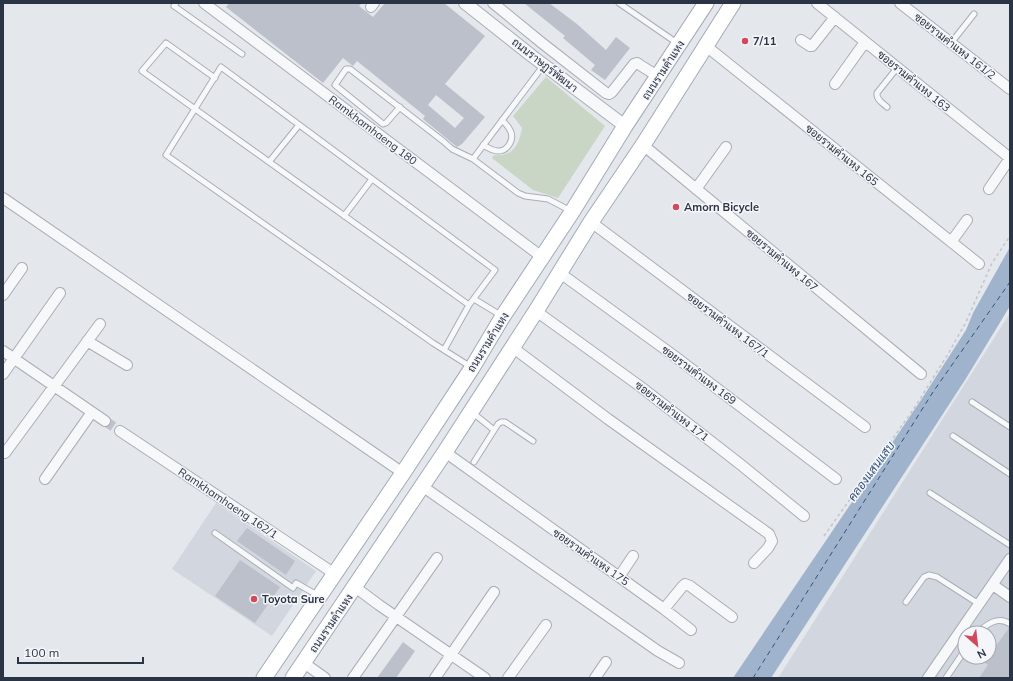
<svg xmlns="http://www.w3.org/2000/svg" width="1013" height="681" font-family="Mulish,Sarabun,sans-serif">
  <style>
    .built { fill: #d2d6de; fill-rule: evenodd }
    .green { fill: #c9d6c5 }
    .water { fill: #9fb4cc }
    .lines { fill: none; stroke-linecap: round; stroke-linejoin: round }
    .ferry { stroke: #34527a; stroke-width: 1; stroke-dasharray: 5 4; stroke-linecap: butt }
    .building { fill: #bbc0ca; fill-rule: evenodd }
    .minor-tunnel { stroke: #bfc3cb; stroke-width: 10; stroke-dasharray: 10 5; stroke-linecap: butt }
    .service-casing { stroke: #a9aeb7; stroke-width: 7 }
    .minor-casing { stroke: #a9aeb7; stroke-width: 12 }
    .tertiary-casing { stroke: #a9aeb7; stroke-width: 14 }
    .primary-casing { stroke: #a3abb8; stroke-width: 17 }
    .path { stroke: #c2c5cb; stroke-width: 1.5; stroke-dasharray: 3 3; stroke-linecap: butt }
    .service { stroke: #f7f8fa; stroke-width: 5 }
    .minor { stroke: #f7f8fa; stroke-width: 10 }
    .tertiary { stroke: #f7f8fa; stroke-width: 12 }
    .primary { stroke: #fff; stroke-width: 15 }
    .poi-dot { fill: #d1495b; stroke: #f4f6f9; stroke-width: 1.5 }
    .labels { text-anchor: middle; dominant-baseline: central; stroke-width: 3; stroke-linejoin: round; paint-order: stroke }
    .poi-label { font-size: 11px; font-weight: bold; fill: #2b3445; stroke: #f4f6f9; text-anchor: start }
    .street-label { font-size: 11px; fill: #2b3445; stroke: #f4f6f9 }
    .water-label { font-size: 12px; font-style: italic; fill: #34527a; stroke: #f4f6f9 }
  </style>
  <rect width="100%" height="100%" fill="#e4e7ec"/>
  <path class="built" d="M1010,313V678H778ZM965,633H989V657H965Z
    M216,503L316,571L272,636L172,569Z"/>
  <path class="green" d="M546,77L605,126L558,198L533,190L492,158L494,155C513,157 519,145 522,128L513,116Z"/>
  <path class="water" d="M1010,247V306L965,380L771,678H733L921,400L966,330L973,313Z"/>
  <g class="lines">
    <path class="ferry" d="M753,678L933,392L1010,282"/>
  </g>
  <path class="building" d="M229,3H362L359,6L373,17L385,3H444L485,36L445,84L485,117L462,144L457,147L423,119L425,116L357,61L353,66L343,58L323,83L226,7ZM436,95L464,118L455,128L428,105Z
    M524,3H549L577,24L606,50L616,37L630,48L605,80L591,70L595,65L563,38L565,36Z
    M247,528L295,561L286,575L237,541Z
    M240,560L280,587L255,623L215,596Z
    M1009,628L1010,678H979L988,665L984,662Z
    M403,642L415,651L396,678H377Z"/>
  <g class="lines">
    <path class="minor-tunnel" d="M105,421L120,431"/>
    <defs>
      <path id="service" d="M176,3L174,6L242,54
        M619,3L677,43
        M951,43L974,14
        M215,78L166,43L142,71L469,305L444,350
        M400,107L386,123L383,124L335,85L346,69H350L443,141L452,149L473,159L518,193L525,196L548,199L571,211
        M887,107C883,103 876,100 877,93L897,68
        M483,145C488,148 493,151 498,151C508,151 515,139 510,130C508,126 505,123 502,120
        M473,159L543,66
        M269,162L299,125
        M344,216L372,179
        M474,299L502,316
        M469,305L495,270L221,67L166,155L433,343L471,367
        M972,402L1010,427
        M473,413L494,430
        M953,436L1010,474
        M474,462L498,424L501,422H505L533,441
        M930,493L1010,545
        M215,533L293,588L296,583L319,596
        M906,602L924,577L929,575L937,577L979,604
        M977,633C986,625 998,615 1010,624
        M946,678L965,650"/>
      <path id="minor" d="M204,3L542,257
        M493,3L542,43L606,93L609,94L612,92L634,64L637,63L640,65L659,77
        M817,3L1010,158
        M900,3L1010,89
        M371,7L374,3
        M801,40L810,46H812L835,17
        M706,46L979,264
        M835,84L865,42
        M643,145L921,374
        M696,189L726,147
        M989,189L1010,158
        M3,198L403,473
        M591,222L865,427
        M951,242L967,220
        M560,273L673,355L836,479
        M3,295L22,268
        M536,311L641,387L740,464L804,516
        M87,341L127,365
        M512,347L608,419L769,534L772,541L768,548L754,563
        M3,351L105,421
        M3,374L60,293
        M120,431L335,574
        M445,452L664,609L682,587L685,584L690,586L732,617
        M5,453L100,324
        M45,479L92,412
        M422,486L658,651L679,663
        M619,577L633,556
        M993,585L1010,597
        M355,587L379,605L485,678
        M664,609L691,630
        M304,663L325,678
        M353,678L437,558
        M435,678L494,592
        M508,678L546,625
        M595,678L606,662
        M928,678L1010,559"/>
      <path id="tertiary" d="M465,3L532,56L625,126"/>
      <path id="primary" d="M264,678L403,473L472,368L503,316L572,212L625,126L706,3
        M293,678L445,452L536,311L591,222L643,145L733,3"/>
    </defs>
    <use href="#service" class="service-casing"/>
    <use href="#minor" class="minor-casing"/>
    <use href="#tertiary" class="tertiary-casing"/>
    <use href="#primary" class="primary-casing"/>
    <path class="path" d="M824,536L913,410L948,354L966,322L992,263L1010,236"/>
    <use href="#service" class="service"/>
    <use href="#minor" class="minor"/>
    <use href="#tertiary" class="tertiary"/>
    <use href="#primary" class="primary"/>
  </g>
  <g class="poi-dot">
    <circle cx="745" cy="41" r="4"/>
    <circle cx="676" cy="207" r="4"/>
    <circle cx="254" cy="599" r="4"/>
  </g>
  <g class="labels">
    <g class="poi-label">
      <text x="753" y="41">7/11</text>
      <text x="684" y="207">Amorn Bicycle</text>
      <text x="262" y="599">Toyota Sure</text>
    </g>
    <g class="street-label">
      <text transform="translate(955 46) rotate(38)">ซอยรามคำแหง 161/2</text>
      <text transform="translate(545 65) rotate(38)">ถนนราษฏร์พัฒนา</text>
      <text transform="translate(663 70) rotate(-57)">ถนนรามคำแหง</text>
      <text transform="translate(914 81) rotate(39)">ซอยรามคำแหง 163</text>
      <text transform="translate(373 130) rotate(37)">Ramkhamhaeng 180</text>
      <text transform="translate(842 155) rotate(39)">ซอยรามคำแหง 165</text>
      <text transform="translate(782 260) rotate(40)">ซอยรามคำแหง 167</text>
      <text transform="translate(728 325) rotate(37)">ซอยรามคำแหง 167/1</text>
      <text transform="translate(488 342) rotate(-58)">ถนนรามคำแหง</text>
      <text transform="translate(699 375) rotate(37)">ซอยรามคำแหง 169</text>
      <text transform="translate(672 411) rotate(38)">ซอยรามคำแหง 171</text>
      <text transform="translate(228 503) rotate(34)">Ramkhamhaeng 162/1</text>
      <text transform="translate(591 557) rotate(35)">ซอยรามคำแหง 175</text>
      <text transform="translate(331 623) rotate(-56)">ถนนรามคำแหง</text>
    </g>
    <g class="water-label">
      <text transform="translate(871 471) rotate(-54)">คลองแสนแสบ</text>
    </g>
  </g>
  <rect width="1013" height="681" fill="none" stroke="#2b3445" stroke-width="8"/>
  <g transform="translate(977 645) rotate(152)"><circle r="19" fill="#f4f6f9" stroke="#a4a8b1"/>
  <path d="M0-3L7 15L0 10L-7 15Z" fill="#d1495b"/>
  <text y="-6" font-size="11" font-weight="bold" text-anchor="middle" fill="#2b3445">N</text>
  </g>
  <path d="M18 657v6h125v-6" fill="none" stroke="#2b3445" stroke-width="2"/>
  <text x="24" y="657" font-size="12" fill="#2b3445" stroke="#f4f6f9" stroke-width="3" paint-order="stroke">100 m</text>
</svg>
